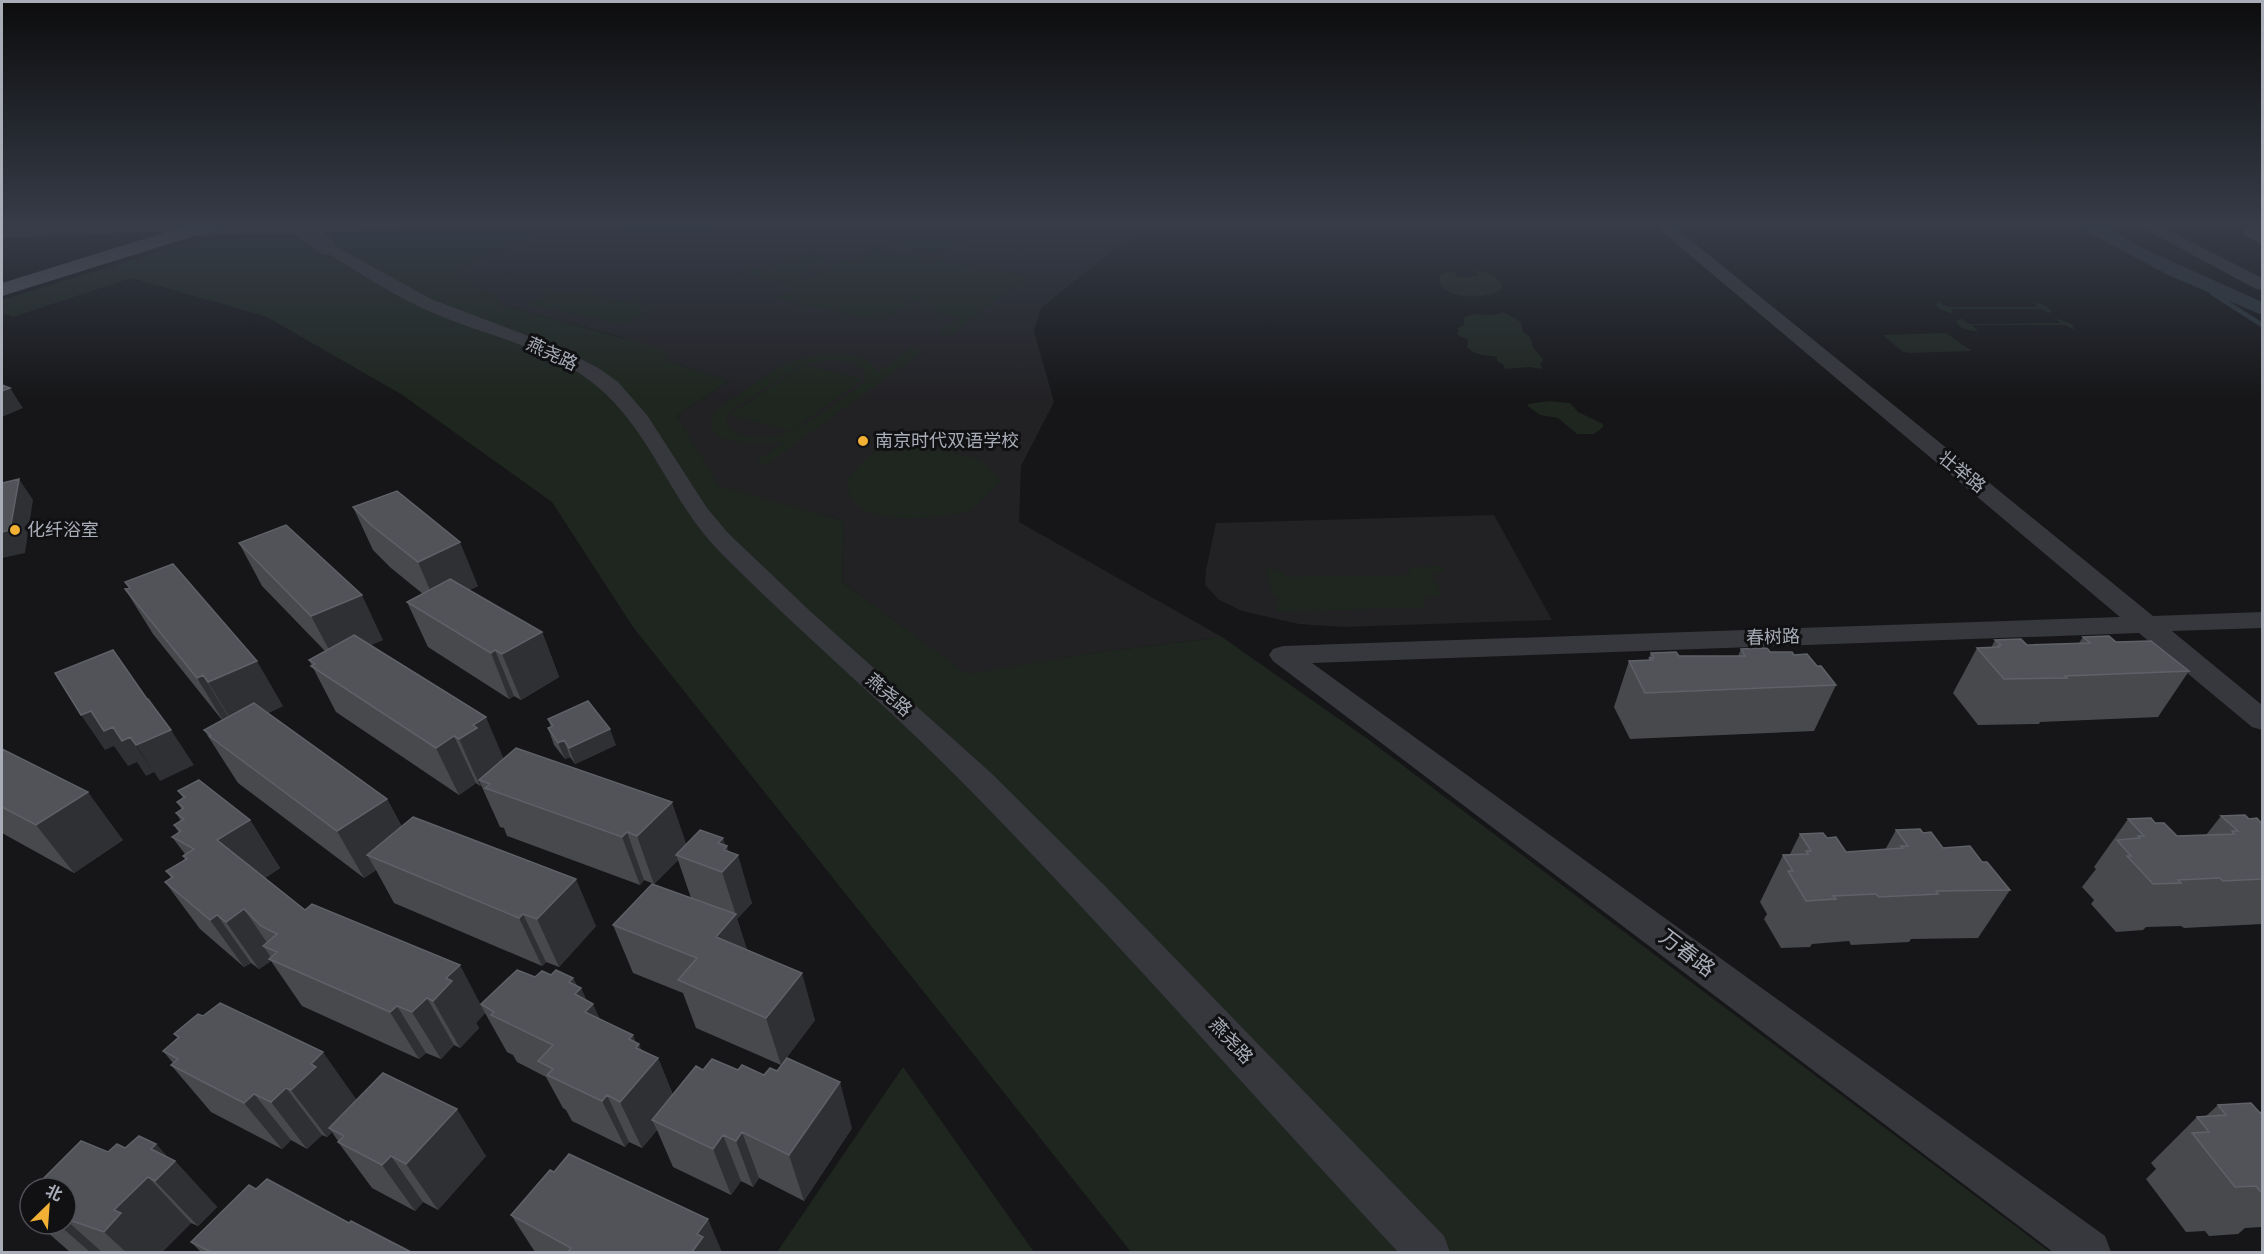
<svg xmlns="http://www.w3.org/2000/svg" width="2264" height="1254" font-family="Signika,'Noto Sans SC',sans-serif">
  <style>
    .built { fill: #222225 }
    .green { fill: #1e261f; fill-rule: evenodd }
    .water { fill: #2c353c }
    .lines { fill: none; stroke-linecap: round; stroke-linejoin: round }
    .stream { stroke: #2c353c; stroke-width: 4.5 }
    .minor { fill: #37383d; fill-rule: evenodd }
    .major { fill: #53555c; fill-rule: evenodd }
    .minor-bridge { stroke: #37383d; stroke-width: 18 }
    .wall { fill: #47494d }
    .shaded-wall { fill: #2f3033 }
    .building { fill: #525359; stroke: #5f6168; stroke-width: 1.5 }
    .poi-dot { fill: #f2b134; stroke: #111113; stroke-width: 2 }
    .labels { text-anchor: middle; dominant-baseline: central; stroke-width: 6; stroke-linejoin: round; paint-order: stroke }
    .street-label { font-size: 18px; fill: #a8adb8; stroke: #111113 }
    .poi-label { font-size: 18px; fill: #a8adb8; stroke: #111113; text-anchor: start }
    .near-street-label { font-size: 21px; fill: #a8adb8; stroke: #111113 }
  </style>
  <rect width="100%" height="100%" fill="#161618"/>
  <path class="built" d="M1141,228L1041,308L1034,331L1054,402L1021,466L1019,522L1222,637L1092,653L967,675L842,582L844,521L719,487L677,416L729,381L667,361L624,338L503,305L491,292L462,285L457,269L540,232Z
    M1494,515L1552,620L1343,627L1299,624L1242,611L1219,600L1205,585L1206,570L1216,523Z"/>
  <path class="green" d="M540,232L458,269L462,284L491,292L503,305L666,350L667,361L729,381L677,416L719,486L844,521L842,582L967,674L1092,653L1222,637L1369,740L2050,1252H1131L633,627L552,502L401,394L265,316L131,278L13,317L2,313V300L183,244L214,239L363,233Z
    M905,233H954L957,237L964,239L942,254L896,245L894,242L896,237H904Z
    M874,248L1028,276L949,336L938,333L959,317L925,310L931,305L911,301L882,321L774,299L841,259L852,261Z
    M814,251L822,253L818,256L832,258L791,283L735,272L780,264Z
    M1448,271L1454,272L1458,277L1479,276L1476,271C1486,270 1497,277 1502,285L1501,289C1488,301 1434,300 1440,275Z
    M550,294L596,295L654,307L625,324L527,305Z
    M1939,302L1947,307H2038L2033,302L2045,305L2052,312L2048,313L2042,309H1951L1954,314L1941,310L1935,305Z
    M1503,312L1521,322L1523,332L1530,337L1533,347L1543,359V361L1540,363L1543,369L1529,367L1505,369L1503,364L1497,361V357C1487,355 1475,356 1467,347L1468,340L1456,334L1459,331L1457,328L1464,325V318C1476,309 1490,320 1503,312Z
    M2055,318L2072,324L2074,330L2065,325H1972L1978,331C1970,331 1959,329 1956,321L1962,319L1969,324L2061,323Z
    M1946,333L1972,351L1909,353L1903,352L1883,335Z
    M911,348L923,351L766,465L756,462L783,442C769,444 698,448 713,416C718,406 732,400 741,393C756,383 771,371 788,363C810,354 865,346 878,372ZM824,361C839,360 854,360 865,372L864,381C856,390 845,396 835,404C807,424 779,445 742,435C734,432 728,429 726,420L732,410L799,366L803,365L730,415L791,431L863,379L804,365Z
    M1549,401L1570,403L1578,412L1603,424V427L1594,434H1577L1558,418L1540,415L1528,406V404Z
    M898,439L981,460L1001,481C993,489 977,508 966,512C961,515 953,514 948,515C920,520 842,526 848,479C858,462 880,447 898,439Z
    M1442,566L1445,572L1431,573L1442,596L1421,597L1425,607L1278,612L1276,604L1279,598L1273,595L1265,567L1283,572L1285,577L1410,575L1408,568Z
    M903,1067L1034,1252H777Z"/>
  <path class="water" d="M2073,224H2101L2140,247L2262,302V315L2168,275Z"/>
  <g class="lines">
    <path class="stream" d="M2212,293L2262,325"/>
    <path class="minor" d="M82,224H464L456,229L192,236L173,231L2,238V228Z
      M1653,224H1671L2153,616L2262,612V628L2172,631L2262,705V730L2252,727L2139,633L1312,663L2105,1236L2111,1252H2053L1273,661L1269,655L1273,649L1283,646L2120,617Z
      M2135,224H2156L2262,278V290L2256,289Z
      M326,241L431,299L560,348L600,369L618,382L647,415L707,508L728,533L811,612L989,771L1105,886L1444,1236L1450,1252H1398C1255,1099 1117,940 970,790C890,708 801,634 720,552C669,501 649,424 589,380C545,347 488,336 438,315C396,298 359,272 320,249L318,246Z"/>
    <path class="major" d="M192,224H222L220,228L2,296V283Z"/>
    <path class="minor-bridge" d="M295,224L326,246"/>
  </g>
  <path class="wall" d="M2248,224H2262V245L2243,234Z
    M353,507L478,586L469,590L542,632L559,677L521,700L514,696L509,699L428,647L407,602L423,594L391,568L373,550Z
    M239,543L383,640L370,645L504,759L686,845L725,846L752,903L737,919L747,950L815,1020L781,1065L696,1028L683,993L633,973L613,925L691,898L678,860L654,884L644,880L640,885L507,836L504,828L500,827L481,785L480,786L476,783L459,795L336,712L309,660L325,651L262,586Z
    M125,582L283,706L268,713L387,799L402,827L596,926L559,967L546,962L542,966L394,903L376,870L364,878L238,783L204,730L222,720L153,634L125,589L129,588Z
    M2083,637L2116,642L2189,671L2158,717L2040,722L2039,724L1978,725L1953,693L1977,648H1991L1995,640L2027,645L2079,643Z
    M1741,649L1794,655L1817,666L1836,685L1814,731L1630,739L1614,707L1629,661L1648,660L1651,653L1679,656H1738Z
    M548,719L616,745L575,764L570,757L565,759L554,745L548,728L551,727Z
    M2,749L123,840L74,873L2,833Z
    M178,791L250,820L280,868L265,878L305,910L481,1004L535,977L551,975L573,978L577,986L581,988L586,1000L600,1019L636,1043L642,1050L658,1058L673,1095L703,1070L852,1128L804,1201L759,1178L753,1187L741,1181L731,1195L673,1167L657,1130L642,1148L629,1142L625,1147L572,1121L566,1110L563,1108L546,1077L517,1062L513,1055L507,1052L485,1013L476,1023L479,1028L460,1048L454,1045L441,1059L426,1053L419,1059L302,1006L271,961L259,969L251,963L244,967L200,929L165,882L171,878L166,871L185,859L183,856L185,854L172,837L179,833L174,825L181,821L176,813L182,810L177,802L183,798Z
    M2245,815L2262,879V924L2184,928L2181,926L2146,927L2143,930L2116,932L2091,904L2094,900L2082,887L2096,869L2094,867L2128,819L2155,823L2177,836L2206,835L2221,816Z
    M1896,830L1923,833L1943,848L1982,862L2010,890L1978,938L1911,939L1909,942L1851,945L1849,941L1812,944L1810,947L1781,948L1764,919L1767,914L1760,902L1783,855L1790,854L1800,834L1827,838L1846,852L1885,850Z
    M174,1034L356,1099L347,1110L486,1156L438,1210L423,1202L415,1211L372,1188L338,1142V1141L332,1132L327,1137L322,1135L307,1149L291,1140L282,1149L211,1112L171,1065L173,1063L163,1051L178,1038Z
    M2218,1105L2262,1112V1227L2245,1228L2238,1234L2209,1236L2205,1231L2186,1232L2146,1179L2156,1169L2151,1163L2197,1117L2206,1116Z
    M156,1144L169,1159L175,1161L217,1207L198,1226L191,1223L162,1252H70L38,1224H66V1188L108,1152L125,1148Z
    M256,1189L349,1223L411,1252H201L191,1242Z
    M30,1192V1209L21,1201Z
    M511,1215L722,1252H535Z"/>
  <path class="shaded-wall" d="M10,388L23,408L2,417V391Z
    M19,479L33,500L25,553L2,558V532Z
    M460,542L478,586L437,606L418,562Z
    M362,595L383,640L335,661L311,616Z
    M542,632L559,677L521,700L502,654Z
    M495,650L514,696L509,699L491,653Z
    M257,661L283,706L236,728L208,682Z
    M203,675L231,721L225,724L197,678Z
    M91,711L113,727L130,737L154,772L146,776L137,762L128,766L114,746L105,750L81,715Z
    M486,717L506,764L479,780L481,785L480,786L459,739L473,725Z
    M610,729L616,745L575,764L569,748Z
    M171,730L194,765L160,781L136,745Z
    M454,736L476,783L459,795L436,748Z
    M564,740L570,757L565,759L558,743Z
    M88,792L123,840L74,873L36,825Z
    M387,799L412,846L367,855L376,870L364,878L337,831Z
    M672,802L688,849L676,855L678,860L654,884L637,836Z
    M250,820L280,868L249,888L217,840Z
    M627,832L644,880L640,885L622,837Z
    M723,838L726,848L727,846L732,861L738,855L752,903L737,919L751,962L716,937L736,915L722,872L718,843Z
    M576,879L596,926L559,967L537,919Z
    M244,909L272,950L263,946L273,960L269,959L271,961L259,969L226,922Z
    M523,914L546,962L542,966L519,918Z
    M217,915L251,963L244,967L210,920Z
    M460,965L485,1013L476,1023L479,1028L460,1048L433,1001L446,978Z
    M802,973L815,1020L781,1065L766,1018Z
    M573,978L579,990L581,988L590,1007L593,1004L615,1051L607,1059L569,982Z
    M427,998L454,1045L441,1059L412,1012Z
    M397,1006L426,1053L419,1059L390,1012Z
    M633,1035L637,1045L639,1044L649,1068L658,1058L677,1105L652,1120L657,1130L642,1148L620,1102L629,1039Z
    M323,1052L356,1099L347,1109L350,1114L329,1128L332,1132L327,1137L291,1090L311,1064Z
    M840,1082L852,1128L804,1201L789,1155Z
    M286,1088L322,1135L307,1149L271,1102Z
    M254,1094L291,1140L282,1149L244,1103Z
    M607,1095L629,1142L625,1147L602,1101Z
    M457,1109L486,1156L438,1210L406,1164Z
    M742,1132L759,1178L753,1187L736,1141Z
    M723,1135L741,1181L731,1195L713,1149Z
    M156,1144L173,1163L175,1161L217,1207L198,1226L155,1181L151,1149Z
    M391,1156L423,1202L415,1211L382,1165Z
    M148,1177L191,1223L162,1252H126L104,1232L114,1210Z
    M708,1219L722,1252H692L697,1234Z
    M66,1220L102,1252H90L59,1225L60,1224H66Z"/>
  <path class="building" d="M2,385L10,388L2,391Z
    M19,479L10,530L2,532V483Z
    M397,491L460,542L418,562L371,525L353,507Z
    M286,525L362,595L311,616L239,543Z
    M173,564L257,661L208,682L203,675L197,678L125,589L130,588L125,582Z
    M450,579L542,632L502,654L495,650L491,653L407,602Z
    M354,635L486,717L473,725L477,728L459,739L454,736L436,748L311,666L315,664L309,660Z
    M2109,636L2116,642L2151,641L2189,671L2065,676L2067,678L2004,679L1977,648L1999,647L1998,646L2001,645L1995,640L2021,639L2027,645L2090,643L2083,637Z
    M1767,648L1770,652H1792L1794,655L1807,654L1817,666H1821L1836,685L1645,693L1629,661L1652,660L1650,658H1654L1651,653L1676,652L1679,656H1745L1741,649Z
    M113,650L147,699H148L171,730L136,745L130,737L122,741L113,727L104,731L91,711L81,715L55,673Z
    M588,701L610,729L569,748L564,740L558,743L548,728L553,726L548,719Z
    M254,703L387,799L337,831L209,736L211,735L204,730Z
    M516,748L672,802L637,836L627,832L622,837L485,788L490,784L479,780Z
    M2,749L88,792L36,825L2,807Z
    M199,780L250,820L217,840L305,910L312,904L460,965L446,978L452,981L433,1001L427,998L412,1012L397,1006L390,1012L269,959L277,952L263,946L277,934L261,926L244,909L226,922L217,915L210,920L165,882L173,877L166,871L187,859L183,856L194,849L172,837L181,831L174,825L184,819L176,813L184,808L177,802L185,797L178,791Z
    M2245,815L2249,819L2257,818L2262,824V879L2223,881L2220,878L2178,880L2181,883L2153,884L2127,856H2131L2117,840L2140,838L2138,836H2144L2128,819L2151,818L2155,823H2164L2177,836L2234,834L2232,831H2238L2221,816Z
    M413,817L576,879L537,919L523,914L519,918L367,855Z
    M1920,829L1923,833L1931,832L1943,848L1970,846L1982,862H1987L2010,890L1936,891L1938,894L1879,897L1876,894L1833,896L1836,899L1806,901L1788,871H1793L1783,855L1808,854L1806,851H1811L1800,834L1823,833L1827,838L1836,837L1846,852L1903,848L1901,846H1908L1896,830Z
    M700,830L723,838L718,843L727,846L724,850L738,855L722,872L676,855Z
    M652,884L736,914L716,937L802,973L766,1018L678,980L697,958L613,925Z
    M517,970L535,977L542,971L551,975L556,970L573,978L569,982L581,988L575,994L593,1004L585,1012L633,1035L629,1039L639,1044L636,1048L658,1058L620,1102L607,1095L602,1101L547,1075L553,1069L538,1061L553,1045L491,1015L494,1012L481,1004Z
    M220,1003L323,1052L311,1064L316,1067L291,1090L286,1088L271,1102L254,1094L244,1103L171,1065L178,1059L163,1051L179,1037L174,1034L198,1014L203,1016Z
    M787,1058L840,1082L789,1155L742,1132L736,1141L723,1135L713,1149L652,1120L696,1066L703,1070L712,1059L738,1070L742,1065L764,1075L770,1068L777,1071Z
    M383,1073L457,1109L406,1164L391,1156L382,1165L338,1142L344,1136L329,1128Z
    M2251,1103L2260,1113L2262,1112V1190L2260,1191L2256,1186L2235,1187L2192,1133L2209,1132L2197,1117L2226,1115L2218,1105Z
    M139,1136L156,1144L151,1149L175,1161L155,1181L148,1177L114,1210L121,1213L104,1232L66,1219V1188H34L81,1141L108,1152L117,1144L125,1148Z
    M569,1154L708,1219L697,1234L703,1237L692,1252H568L571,1248L511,1215L550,1170L554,1172Z
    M267,1179L349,1223L351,1221L411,1252H211L191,1242L249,1185L256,1189Z
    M30,1192V1204L21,1201Z"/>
  <linearGradient id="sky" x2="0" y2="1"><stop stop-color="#0c0c0d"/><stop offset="0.56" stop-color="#363c48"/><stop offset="1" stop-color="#363c48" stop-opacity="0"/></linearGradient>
  <rect width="2264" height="400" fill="url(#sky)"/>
  <g class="poi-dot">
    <circle cx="863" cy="441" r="6"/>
    <circle cx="15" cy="530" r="6"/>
  </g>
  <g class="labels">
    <g class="street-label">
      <text transform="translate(552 354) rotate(25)">燕尧路</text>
      <text transform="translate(1962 472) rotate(39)">壮举路</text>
      <text transform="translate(1773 637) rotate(-2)">春树路</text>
      <text transform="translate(889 695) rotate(41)">燕尧路</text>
      <text transform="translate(1231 1041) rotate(47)">燕尧路</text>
    </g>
    <g class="poi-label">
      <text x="875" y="441">南京时代双语学校</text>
      <text x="27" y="530">化纤浴室</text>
    </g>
    <g class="near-street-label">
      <text transform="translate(1687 953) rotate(37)">万春路</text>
    </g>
  </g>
  <rect width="2264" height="1254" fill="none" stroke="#a8adb8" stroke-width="6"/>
  <g transform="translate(48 1206) rotate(25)"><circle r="28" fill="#111113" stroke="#4d4f55" stroke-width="1.5"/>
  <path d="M0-4.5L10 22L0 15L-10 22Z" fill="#f2b134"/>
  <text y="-9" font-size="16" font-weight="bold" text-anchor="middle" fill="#a8adb8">北</text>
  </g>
</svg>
